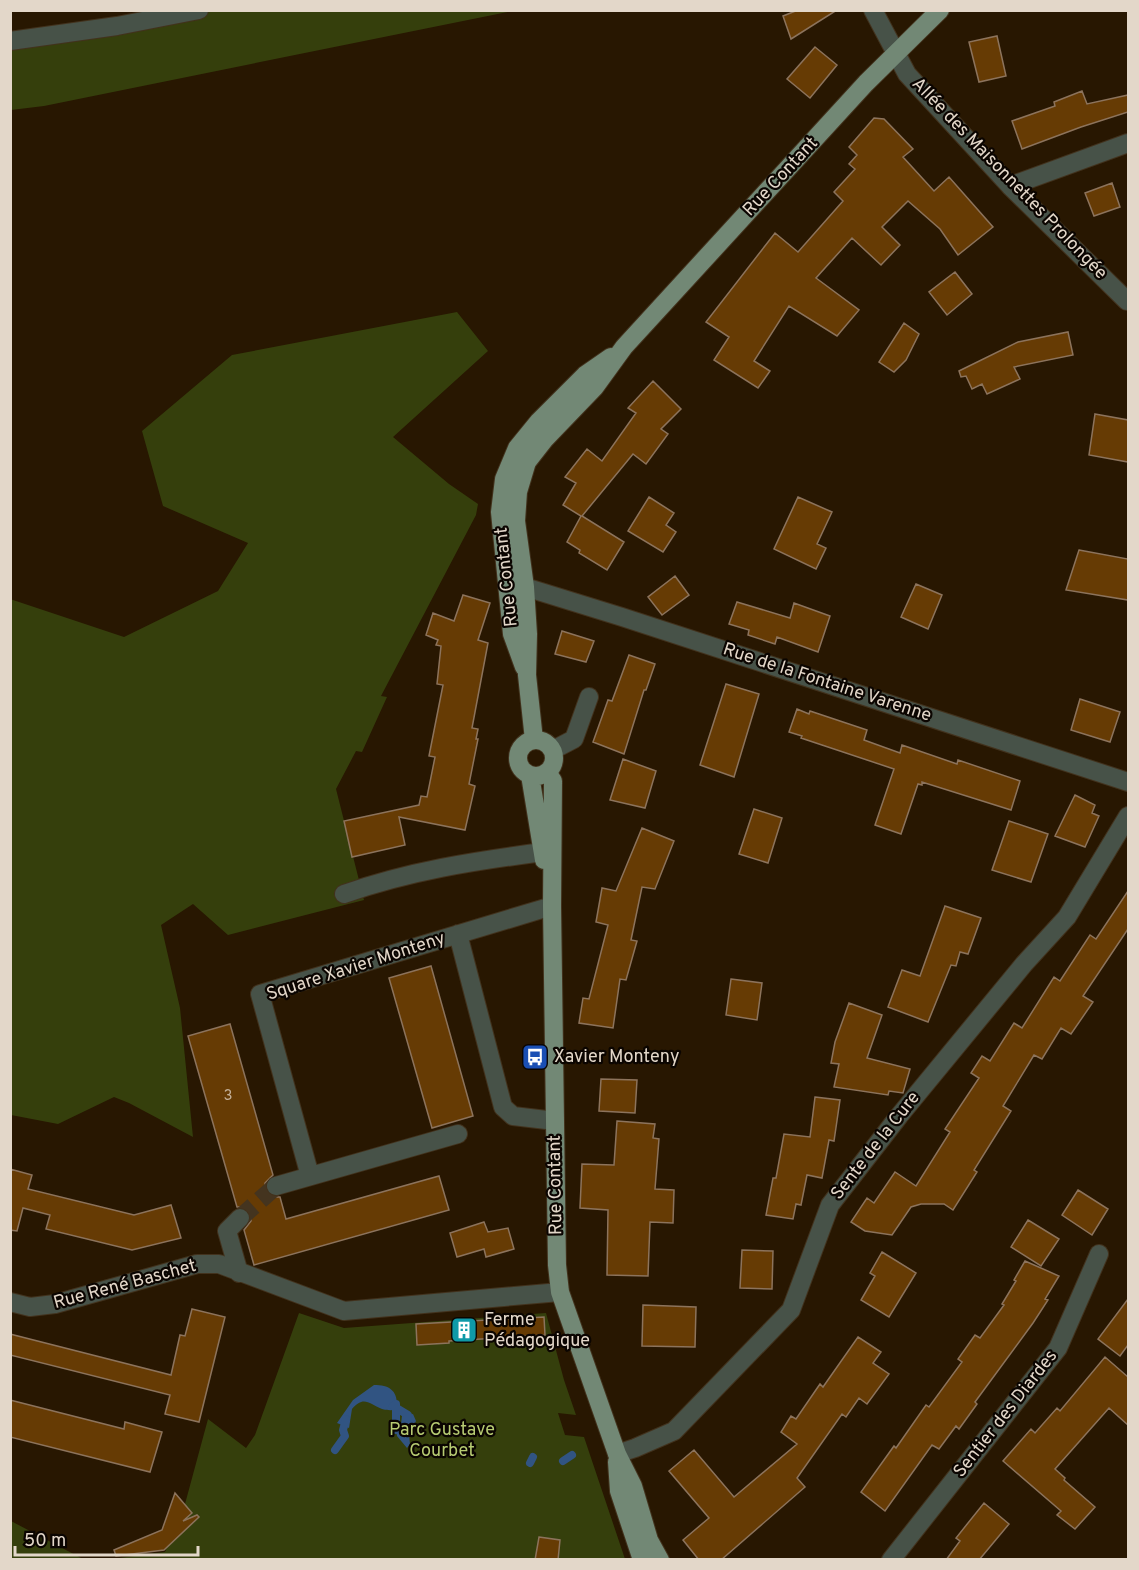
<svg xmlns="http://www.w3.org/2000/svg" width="1139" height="1570" font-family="Overpass,sans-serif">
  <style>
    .green { fill: #353f0c }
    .water { fill: #315482 }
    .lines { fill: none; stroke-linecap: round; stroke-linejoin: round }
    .stream { stroke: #315482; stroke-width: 8 }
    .building { fill: #663b04; stroke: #8c735c; stroke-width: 1.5 }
    .minor-tunnel { stroke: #44341f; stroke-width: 18; stroke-dasharray: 18 9; stroke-linecap: butt }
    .minor-casing { stroke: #42321d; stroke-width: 20 }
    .major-casing { stroke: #42321d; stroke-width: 20 }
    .minor { stroke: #475248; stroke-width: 18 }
    .major { stroke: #728875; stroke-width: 18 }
    .labels { text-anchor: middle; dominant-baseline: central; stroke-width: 4.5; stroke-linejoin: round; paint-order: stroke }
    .number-label { font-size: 15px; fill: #c4b098 }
    .street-label { font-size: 18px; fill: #e3d7c9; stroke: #0b0501 }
    .poi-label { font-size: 18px; fill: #e3d7c9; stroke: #0b0501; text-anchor: start }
    .park-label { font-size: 18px; fill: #b7cb72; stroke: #0b0501 }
  </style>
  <rect width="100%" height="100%" fill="#281701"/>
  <path class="green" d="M199,11H512L44,106L11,110L10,41Z
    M457,312L488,351L393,437L449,484L478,504L476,515L381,696L387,697L362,752L356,751L336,789L364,900L228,935L193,904L161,925L180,1008L193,1137L129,1103L114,1097L58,1124L11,1115L10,599L124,637L218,591L248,543L163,506L142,431L232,355Z
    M299,1313L344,1328L546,1313L564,1380L576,1415L558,1413L565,1435L584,1437L625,1559L104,1560L165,1552L185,1504L208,1419L246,1448L255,1435Z
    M10,1521H11L83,1559H11Z"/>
  <path class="water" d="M374,1385C389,1385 397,1390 397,1405L401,1409C396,1410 388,1411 382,1409C369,1404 364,1395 352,1409L349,1428L337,1423L353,1400Z
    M413,1414L416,1421L409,1435L410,1444L407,1448L397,1436L396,1430L401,1424L402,1416Z"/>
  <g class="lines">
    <path class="stream" d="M393,1406L408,1415L406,1424
      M396,1430V1404
      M335,1450L345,1436L343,1430L346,1419
      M563,1461L572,1455
      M530,1463L533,1457"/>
  </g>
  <path class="building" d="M798,10H837L791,39L783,16Z
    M997,36L1006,76L979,82L969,42Z
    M815,47L837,65L810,98L787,79Z
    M1082,91L1087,104L1128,95V112L1081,127L1022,149L1012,121L1055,106L1054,102Z
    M874,118L884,119L913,149L903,157L934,191L949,177L993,227L958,255L940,229L908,201L882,227L900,245L881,265L852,238L816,278L859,310L837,336L789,306L754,361L770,371L758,388L714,360L729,337L706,322L775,233L798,252L843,201L834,192L855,169L849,164L857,155L849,147Z
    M1112,183L1120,207L1094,216L1085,193Z
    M955,272L972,294L947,315L929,292Z
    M904,323L919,334L906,360L894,372L879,362Z
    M1068,332L1073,355L1014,367L1020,379L987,394L982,384L972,389L966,376L961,377L959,371L1018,342Z
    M653,381L681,409L661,429L668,434L646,464L633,454L582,516L624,542L607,570L579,553L580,550L567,542L581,516L563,505L576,483L565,477L587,449L602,461L636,413L628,408Z
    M1095,414L1128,420V462L1089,455Z
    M649,497L674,513L666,525L676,532L663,552L628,531Z
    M798,497L832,512L817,544L826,548L816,569L774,549Z
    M1079,550L1128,559V600L1066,590Z
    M675,576L689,595L662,615L648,597Z
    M916,584L942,595L928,629L901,617Z
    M463,595L490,603L478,640L488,643L472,728L478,729L476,739H478L469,784L475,786L465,830L399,817L405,845L352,857L344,821L419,805L421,796L427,797L435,757L429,756L443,685L437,684L441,646L436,645L438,640L426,635L433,613L454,621Z
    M737,602L790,618L794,603L830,616L818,652L777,637L775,644L748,635L749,630L729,624Z
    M562,631L594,641L586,662L555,654Z
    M629,655L655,664L646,690H644L624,754L593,742L608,700L612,701Z
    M726,684L759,694L734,777L700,765Z
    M1080,699L1120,712L1110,742L1071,730Z
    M797,709L809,714L810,711L867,730L864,740L900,753L902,745L957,764L958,760L1020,781L1011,810L922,782V785L918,784L901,834L875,825L894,769L801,738L802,736L789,732Z
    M623,759L656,771L645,808L610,800Z
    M1075,795L1095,805L1092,813L1099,816L1085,847L1055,836Z
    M754,809L782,818L768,863L739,854Z
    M1009,821L1048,834L1031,882L992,870Z
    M642,828L674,841L655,889L642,887L631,940L637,941L626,980L620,979L613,1028L579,1023L583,998L589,999L608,925L596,922L602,888L616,891Z
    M1128,891V929L1083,996L1093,1002L1071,1034L1061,1028L1042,1059L1034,1055L1003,1106L1011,1111L974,1170L977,1172L953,1210L944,1204H921L911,1207L892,1235L865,1231L851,1222L867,1198L874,1203L895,1172L916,1186L950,1132L945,1129L979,1078L971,1073L982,1056L990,1061L1014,1023L1022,1028L1054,977L1060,981L1090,935L1096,939Z
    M945,906L981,918L968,954L960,952L956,966L951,965L928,1022L888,1007L902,970L920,976Z
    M431,966L473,1116L432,1128L389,978Z
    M731,979L762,983L757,1020L726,1015Z
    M849,1003L882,1015L867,1058L910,1069L903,1093L889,1091L888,1095L834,1087L839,1064L831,1063L835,1042Z
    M230,1024L273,1175L265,1183V1190L273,1197H280L286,1219L439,1176L449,1210L254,1265L244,1230L251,1221V1215L243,1207H237L188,1036Z
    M601,1079L637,1080L635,1113L599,1111Z
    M815,1097L840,1100L834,1141L829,1140L822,1178L807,1175L801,1205L796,1204L793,1219L766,1215L773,1178H776L784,1134L810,1137Z
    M617,1121L655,1124L653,1138L659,1139L655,1189L674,1190L673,1223L650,1222L648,1276L607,1275L608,1210L580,1208L582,1164L614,1165Z
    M10,1169L32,1175L28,1189L134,1215L171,1205L181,1238L132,1250L46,1229L50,1215L23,1208L17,1231L10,1230Z
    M1078,1190L1108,1209L1092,1235L1062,1215Z
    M1028,1220L1059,1239L1041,1266L1011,1247Z
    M484,1222L488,1232L508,1228L514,1249L486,1257L484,1249L457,1257L450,1233Z
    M742,1250L773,1251L772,1289L740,1288Z
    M882,1252L916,1273L889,1317L861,1300L875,1276L870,1273Z
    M1025,1261L1059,1276L1045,1299L1048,1300L1033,1323L975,1402L977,1404L959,1429L956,1426L939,1449L932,1445L885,1511L861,1492L894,1446L896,1448L926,1405L929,1407L962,1362L958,1359L975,1335L980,1338L1004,1305L1002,1304L1016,1281L1014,1280Z
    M1128,1299V1345L1120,1356L1098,1339Z
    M643,1305L696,1307L695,1347L642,1346Z
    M192,1309L225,1317L199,1422L165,1414L170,1395L10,1355V1334L171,1375L180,1335L185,1336Z
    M544,1317L545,1335L449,1341V1343L417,1345L416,1324Z
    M858,1337L881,1352L873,1363L889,1374L867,1404L859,1398L846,1417L842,1414L797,1478L805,1487L721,1560H699L683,1540L709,1518L669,1471L694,1450L734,1497L797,1444L781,1432L791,1416L796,1419L820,1384L823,1387Z
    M1105,1357L1128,1377V1425L1109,1408L1055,1469L1065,1478L1064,1480L1095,1507L1075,1529L1057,1515L1061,1511L1003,1461L1031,1429L1035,1433L1057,1408L1060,1411Z
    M10,1400L124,1429L125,1422L162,1432L150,1472L10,1437Z
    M175,1493L192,1513L183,1521L197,1515L199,1517L164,1550L116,1556L114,1550L162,1530Z
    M984,1503L1009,1524L979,1560H946L960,1541L956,1538Z
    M539,1537L560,1540L558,1560H535Z"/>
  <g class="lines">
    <path class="minor-tunnel" d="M240,1218L276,1186"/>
    <defs>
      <path id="minor" d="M873,10L907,74L1010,186L1127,301
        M10,41L117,26L199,10
        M1010,186L1128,143
        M525,587L622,617L1128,782
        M553,750L574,739L589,697
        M344,894C409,871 474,861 543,852
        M458,934L503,1107L513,1116L555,1121
        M310,1176L260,994L552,906
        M276,1186L458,1134
        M239,1273L227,1231L240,1218
        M10,1302L30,1307L55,1304L197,1264H219L344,1311L560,1292
        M617,1454L635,1448L674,1431L791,1310L830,1205L899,1116L1024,964L1067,917L1128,816
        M891,1560L1058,1348L1099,1254"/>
      <path id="major" d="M524,667L512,634L500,512L504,479L517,448L539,421L585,375L611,357
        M518 758a18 18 0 1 1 36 0a18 18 0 1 1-36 0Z
        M534,740L527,675L528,634L525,587L516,521L518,492L527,462L545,439L595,387L624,347L866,83L940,10
        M547,772L553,781L552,906L557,1265L560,1292L617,1454L633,1486L649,1540L660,1560
        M530,775L544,860
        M617,1462L619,1491L642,1560"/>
    </defs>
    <use href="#minor" class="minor-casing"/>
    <use href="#major" class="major-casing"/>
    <use href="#minor" class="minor"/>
    <use href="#major" class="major"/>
  </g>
  <defs>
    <symbol id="bus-square" viewBox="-11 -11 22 22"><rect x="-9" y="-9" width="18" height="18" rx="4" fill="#1a4fb4" stroke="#0b0501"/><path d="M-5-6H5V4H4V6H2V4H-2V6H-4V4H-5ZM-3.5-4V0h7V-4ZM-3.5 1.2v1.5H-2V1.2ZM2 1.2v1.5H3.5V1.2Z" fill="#fff"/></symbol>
    <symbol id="building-square" viewBox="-11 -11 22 22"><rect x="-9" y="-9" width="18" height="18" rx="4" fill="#0f9aa8" stroke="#0b0501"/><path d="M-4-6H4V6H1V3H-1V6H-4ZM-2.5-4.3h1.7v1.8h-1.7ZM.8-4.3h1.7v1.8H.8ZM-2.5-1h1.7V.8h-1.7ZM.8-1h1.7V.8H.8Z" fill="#fff"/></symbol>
  </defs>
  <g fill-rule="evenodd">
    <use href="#bus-square" x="520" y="1042" width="30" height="30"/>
    <use href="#building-square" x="449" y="1315" width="30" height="30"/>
  </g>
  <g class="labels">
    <g class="number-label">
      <text x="228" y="1096">3</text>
    </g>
    <g class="street-label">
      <text transform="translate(781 177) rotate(-47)">Rue Contant</text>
      <text transform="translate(1009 179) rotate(46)">Allée des Maisonnettes Prolongée</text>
      <text transform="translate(507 577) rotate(-96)">Rue Contant</text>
      <text transform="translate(827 683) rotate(18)">Rue de la Fontaine Varenne</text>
      <text transform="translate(356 967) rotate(-18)">Square Xavier Monteny</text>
      <text transform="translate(876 1146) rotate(-52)">Sente de la Cure</text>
      <text transform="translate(556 1185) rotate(-91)">Rue Contant</text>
      <text transform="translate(125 1285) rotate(-15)">Rue René Baschet</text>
      <text transform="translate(1006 1414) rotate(-52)">Sentier des Diardes</text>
    </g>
    <g class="poi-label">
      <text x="554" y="1057">Xavier Monteny</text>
      <text x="484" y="1320">Ferme<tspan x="484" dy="21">Pédagogique</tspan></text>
    </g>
    <g class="park-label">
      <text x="442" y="1430">Parc Gustave<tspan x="442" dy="21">Courbet</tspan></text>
    </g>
  </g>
  <rect width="1139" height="1570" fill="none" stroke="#e3d7c9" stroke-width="24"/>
  <path d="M15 1546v9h183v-9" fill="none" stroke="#e3d7c9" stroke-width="3"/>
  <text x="24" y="1546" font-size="18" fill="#e3d7c9" stroke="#0b0501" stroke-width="4.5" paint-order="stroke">50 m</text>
</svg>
